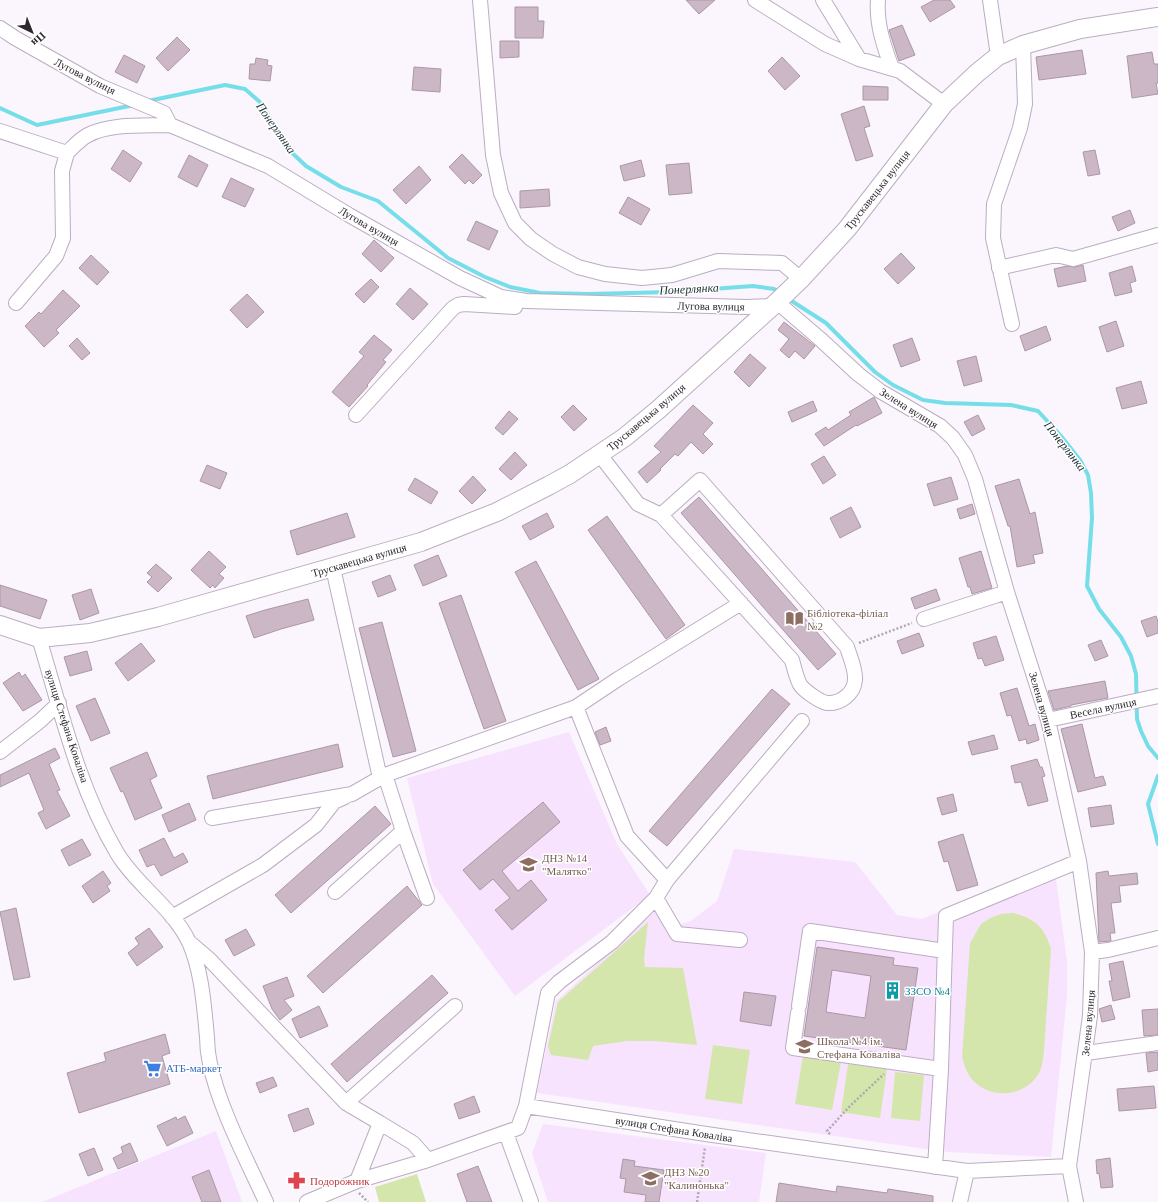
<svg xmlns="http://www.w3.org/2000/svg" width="1158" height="1202" font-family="Georgia,serif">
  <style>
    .built { fill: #f8e3fe }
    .green { fill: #d4e6ac }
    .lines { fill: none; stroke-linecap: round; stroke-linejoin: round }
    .stream { stroke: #76dee8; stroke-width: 4 }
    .building { fill: #ccb7c7; stroke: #ab97a6; fill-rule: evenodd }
    .minor-casing { stroke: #bcadc1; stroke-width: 16 }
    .major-casing { stroke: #bcadc1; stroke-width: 20 }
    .path { stroke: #afa9b1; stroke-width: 2.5; stroke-dasharray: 2 2; stroke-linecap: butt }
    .minor { stroke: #fff; stroke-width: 14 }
    .major { stroke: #fff; stroke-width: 18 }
    .labels { text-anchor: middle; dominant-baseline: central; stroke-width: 3; stroke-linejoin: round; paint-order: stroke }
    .street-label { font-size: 11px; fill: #2d272f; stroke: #fff }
    .education-label { font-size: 11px; fill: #785e54; stroke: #fff; text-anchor: start }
    .culture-label { font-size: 11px; fill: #0d838f; stroke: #fff; text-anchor: start }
    .shop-label { font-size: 11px; fill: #366cbe; stroke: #fff; text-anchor: start }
    .health-label { font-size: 11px; fill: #be3a42; stroke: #fff; text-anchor: start }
    .water-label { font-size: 12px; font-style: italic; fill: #1b2e30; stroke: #fff }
  </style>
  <rect width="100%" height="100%" fill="#fbf5fd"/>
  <path class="built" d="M569,732L617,844L650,895L515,996L433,884L407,778Z
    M734,849L855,862L897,915L922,919L1054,865L1067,961V995L1051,1157L947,1152L537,1093L556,1001L663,904L677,925L691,921L717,901Z
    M543,1124L766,1153L759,1202H548L532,1153Z
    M216,1131L242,1202H42Z"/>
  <path class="green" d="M1013,913C1034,918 1045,927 1051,949L1044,1050C1043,1057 1043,1064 1040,1071C1027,1098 988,1101 970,1077C966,1071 964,1064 962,1057L970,943L981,924L990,918L1001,914Z
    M648,922L644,959L645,967L683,968L697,1045L655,1041H627L593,1046L588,1060L551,1055L548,1046L558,1002Z
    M713,1045L750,1050L742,1104L705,1099Z
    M803,1056L841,1062L832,1110L795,1104Z
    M848,1064L887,1069L880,1118L841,1112Z
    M895,1072L924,1075L920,1121L891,1118Z
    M417,1174L426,1202H379L375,1187Z"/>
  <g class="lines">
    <path class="stream" d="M148,101L225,85L245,89L261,103L289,150L306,166L341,187L378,201L448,258L485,277L510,287L540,293L589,294L671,292L753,286L774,289L780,293
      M0,108L37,125L134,105
      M787,298L826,323L875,372L893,385L923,400L945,403L1011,405L1038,411L1061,436L1080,460L1088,475L1091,493L1092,518L1087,586L1099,609L1121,637L1131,656L1136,674L1137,719L1141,731L1148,746L1158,758
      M1158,776L1148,804L1158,844"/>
  </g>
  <path class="building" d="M686,0H715L699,14Z
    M934,0H950L955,7L930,22L921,7Z
    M515,7H538V21H544L543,38H515Z
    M902,25L915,55L899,61L889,30Z
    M177,37L190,50L168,71L156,58Z
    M500,41H519V57L500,58Z
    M1082,50L1086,74L1039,80L1036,57Z
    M1152,52L1154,64H1158V83H1156L1158,94L1132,98L1127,56Z
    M124,55L145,66L137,83L115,72Z
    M782,57L800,76L785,90L768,71Z
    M256,58L268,60L267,65L272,66L270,81L249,79L250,64H255Z
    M414,67L441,69L440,92L412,90Z
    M863,86L888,87V100H863Z
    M864,106L870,126L864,128L873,156L856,161L841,114Z
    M123,150L142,163L130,182L111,169Z
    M1095,150L1100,174L1088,176L1083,152Z
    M462,154L482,175L473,184L469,180L465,184L449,167Z
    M189,155L208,165L197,187L178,177Z
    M641,160L645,176L624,181L620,166Z
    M689,163L692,193L669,195L666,165Z
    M419,166L431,180L406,204L393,190Z
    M231,178L254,189L245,207L222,197Z
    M549,189L550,206L520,208V191Z
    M628,197L650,209L641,225L619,213Z
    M1130,210L1135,223L1118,231L1112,217Z
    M476,221L498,231L489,250L467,240Z
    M374,240L394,258L381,272L362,254Z
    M901,253L915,268L898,284L884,269Z
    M91,255L109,272L97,285L79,268Z
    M1083,265L1086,281L1058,287L1054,269L1067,266L1075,267Z
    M1132,266L1136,281L1130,283L1132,292L1115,296L1109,273Z
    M371,279L379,287L364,303L355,294Z
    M410,288L428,304L413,320L396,304Z
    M63,290L80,306L56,330L59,333L44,347L25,326L39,312L41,314Z
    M247,294L264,312L247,328L230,310Z
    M1116,321L1124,346L1107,352L1099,327Z
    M784,322L815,346L804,359L795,351L789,358L780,350L789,339L778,330Z
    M1046,326L1051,340L1025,351L1020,336Z
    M374,335L392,350L383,360L386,362L367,385L368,386L349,407L332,392L364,356L359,352Z
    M77,338L90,353L82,360L69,346Z
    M912,338L920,360L901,367L893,345Z
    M750,354L766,368L749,387L734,372Z
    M976,356L982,381L964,386L957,361Z
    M1141,381L1147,403L1122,409L1116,388Z
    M874,397L882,413L857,426L856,425L824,446L815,434L826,427L828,430L851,415L849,412Z
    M813,401L817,411L792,422L788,412Z
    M573,405L587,419L574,431L561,417Z
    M693,405L713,423L703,434L713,444L703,454L691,442L678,456L675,454L660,469L661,470L647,483L638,472L661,452L654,446Z
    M509,411L518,419L503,435L495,428Z
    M978,415L985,429L972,436L964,422Z
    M515,452L527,465L511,480L499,469Z
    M824,456L836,475L823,484L811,464Z
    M207,465L227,473L220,489L200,481Z
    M473,476L486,490L472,504L459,491Z
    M951,477L958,499L934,506L927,484Z
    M415,478L438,492L431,504L408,490Z
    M1019,479L1030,514L1035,512L1043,553L1033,555L1035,563L1017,567L1010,526H1008L995,486Z
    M699,497L836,654L818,670L681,513Z
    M972,504L975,514L960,519L957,509Z
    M851,507L861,527L840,538L830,518Z
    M347,513L355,537L297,555L290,531Z
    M547,513L554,527L530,540L522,526Z
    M607,516L685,625L666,639L588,530Z
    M209,551L226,567L219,574L224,578L215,588L213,585L210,588L191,570Z
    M981,551L992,588L972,594L970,587H968L959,558Z
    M438,555L447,576L423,586L414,565Z
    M536,561L599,679L578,690L515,572Z
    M156,564L172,578L158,592L147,582L152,577L147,573Z
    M390,575L396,590L378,597L372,582Z
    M0,585L47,600L40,619L0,606Z
    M91,589L99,613L80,620L72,595Z
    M936,589L940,600L915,609L911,598Z
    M461,595L506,721L484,729L439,603Z
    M308,599L314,620L281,629L254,638L246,616L265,610Z
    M1156,616L1158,622V633L1147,637L1141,621Z
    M382,622L416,751L393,757L359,628Z
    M919,633L924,646L902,654L897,641Z
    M996,636L1004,660L985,666L982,658L978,659L973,643Z
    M1101,640L1108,656L1095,661L1088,645Z
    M141,643L155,661L128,681L115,663Z
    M87,651L92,670L70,676L64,657Z
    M19,672L22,677L25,674L42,700L23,711L3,683Z
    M1105,681L1108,698L1071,705V706L1054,710L1048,691Z
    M1017,688L1029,726L1035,724L1039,740L1027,744L1026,739L1019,741L1011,715L1007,716L1000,693Z
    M772,689L790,704L667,846L649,831Z
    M95,698L110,733L91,741L76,706Z
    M1082,724L1095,778L1103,776L1106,785L1078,792L1061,729Z
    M606,727L611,741L600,745L595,732Z
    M994,735L998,749L972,755L968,742Z
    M338,744L343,767L213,799L207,776Z
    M55,748L60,758L49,764L60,790L57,791L70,816L46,829L38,813L44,810L29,773L0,787V775Z
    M147,752L157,776L150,780L162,808L135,820L123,791L121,792L110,768Z
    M1037,759L1040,767H1042L1045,776L1042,777L1048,801L1028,806L1021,782L1015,783L1011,766Z
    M953,794L957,811L942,815L937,798Z
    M543,802L560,822L502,871L518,891L531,880L547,900L512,930L495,910L510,898L493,879L480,890L463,870Z
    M189,803L196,820L169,832L162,815Z
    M1111,805L1114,824L1091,827L1088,808Z
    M375,806L391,824L291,913L275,895Z
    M963,834L978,885L957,891L948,861L944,862L938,842Z
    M164,838L174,858L183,853L188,862L161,876L154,864L147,867L139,850Z
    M82,839L91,855L69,866L61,850Z
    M103,871L111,883L107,886L110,891L93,903L82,886Z
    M1108,871L1109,876L1137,873L1138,884L1119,886L1121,902L1111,903L1115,933H1110L1111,941L1099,942L1096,873Z
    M407,886L422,905L323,993L307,976Z
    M16,908L30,977L14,980L0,912Z
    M149,928L163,947L137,966L128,953L139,944L135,938Z
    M246,929L255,945L234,956L225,940Z
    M817,947L894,958L893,965L918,968L906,1050L804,1036ZM832,970L871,976L865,1018L826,1012Z
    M1123,961L1130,997L1113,1001L1109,981H1112L1109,964Z
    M432,975L448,993L347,1082L331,1064Z
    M287,977L294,996L284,1000L292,1010L280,1020L272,1009L263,986Z
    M744,992L776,996L771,1026L740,1021Z
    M1111,1005L1115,1019L1102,1022L1099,1009Z
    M319,1006L328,1026L300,1038L292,1019Z
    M1158,1009V1035L1144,1036L1142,1010Z
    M165,1034L170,1053L162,1056L170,1084L79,1113L67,1073L106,1061L104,1053Z
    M1158,1052V1070L1148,1072L1146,1053Z
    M273,1077L277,1086L260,1093L256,1083Z
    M1154,1086L1156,1108L1119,1111L1117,1089Z
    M474,1096L480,1112L459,1119L454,1104Z
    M308,1108L314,1124L294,1132L288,1115Z
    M185,1116L193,1133L167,1146L157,1126L176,1117L177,1120Z
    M130,1143L138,1161L118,1169L113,1158L123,1153L121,1147Z
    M94,1148L103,1170L88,1176L79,1154Z
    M1110,1158L1113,1187L1101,1188L1099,1173L1097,1174L1096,1160Z
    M623,1159L635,1161L634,1166L664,1170L659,1202H645L646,1195L624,1192L626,1179L620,1178Z
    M478,1166L492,1202H467L457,1174Z
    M209,1170L221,1202H202L192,1177Z
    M779,1183L836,1192L837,1186L887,1193L888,1189L933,1196V1202H776Z"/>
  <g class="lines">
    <defs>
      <path id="minor" d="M480,0L493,155L501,193L515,223L531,239L553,254L578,267L605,274L642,278L672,275L718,261L782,263L801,279
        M755,0L825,44L859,59L900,71L944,104
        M823,0L859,59
        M878,0C876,23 884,47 892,68
        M990,0L998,56
        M0,28L15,38L100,86L164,113L170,125L268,166L349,215L460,278L501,297L526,301L747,307L773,306
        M0,131L67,153C74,146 80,139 88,135C111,123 145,126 170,125
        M999,268L1056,255L1073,259L1158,235
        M777,302L819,338L858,374L880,391L940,426L953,438L965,455L975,479L1007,592L1048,720L1079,861L1092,952L1090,1016L1069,1166L1076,1202
        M16,303L56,256L63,238L62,171L67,153
        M1012,324L993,238L994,204L1020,128L1025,104L1023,45
        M356,415L453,308L458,305L464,304L515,307
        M600,455L638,504L661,515L792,660C794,667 797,681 801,686C805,691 820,702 827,703C840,704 854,694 855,680C856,670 850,657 847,647L700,480L661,515
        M333,568L380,778
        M924,619L1007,592
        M39,638C61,710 78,787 117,853C137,886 172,907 189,942C202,971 204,1006 207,1037C207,1046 208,1055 210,1064C220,1110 246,1158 266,1202
        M576,707L627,836L667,880
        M1048,720L1158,696
        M0,752L40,721L59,703
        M385,775L403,831L427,898
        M212,818L352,794L385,775L576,707L618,679L741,603
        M335,892L403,831
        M656,898L677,934L740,940
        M172,917L263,865L316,825L334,802L345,797
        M189,942L209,959L346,1103L380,1123L357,1181
        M1092,952L1108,950L1158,938
        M799,1006L810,931L945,951
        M798,1013L793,1048L941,1069
        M1086,1053L1158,1043
        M346,1103L455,1006
        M526,1106L548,993L559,982L612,942L656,898L667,880L802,721
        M380,1123L413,1143L428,1160
        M506,1133L531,1202
        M935,1167L941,1069L946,916L1079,861
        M307,1202L357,1181L428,1160L518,1128L526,1106L706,1134L967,1171L1069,1166
        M960,1202L967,1171"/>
      <path id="major" d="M0,625L39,638L90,633L158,617L421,542L497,512L548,486L570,474L625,437L659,409L777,302L801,279L847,229L944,104L977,73L998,56L1023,45L1080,29L1158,17"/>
    </defs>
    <use href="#minor" class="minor-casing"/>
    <use href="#major" class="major-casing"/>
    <path class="path" d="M859,643L912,623
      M830,1134L827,1131L850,1106L884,1074
      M359,1193L368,1202
      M697,1202L705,1147"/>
    <use href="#minor" class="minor"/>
    <use href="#major" class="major"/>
  </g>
  <defs>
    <symbol id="library-bare" viewBox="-9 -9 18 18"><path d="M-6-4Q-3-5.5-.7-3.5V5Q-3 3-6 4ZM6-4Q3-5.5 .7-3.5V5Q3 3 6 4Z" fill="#8d6e63" stroke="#fff" stroke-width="2.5" paint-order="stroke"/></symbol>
    <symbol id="school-bare" viewBox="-9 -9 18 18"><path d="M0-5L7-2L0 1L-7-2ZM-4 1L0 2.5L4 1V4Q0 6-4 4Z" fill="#8d6e63" stroke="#fff" stroke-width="2.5" paint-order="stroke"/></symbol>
    <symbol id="building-bare" viewBox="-9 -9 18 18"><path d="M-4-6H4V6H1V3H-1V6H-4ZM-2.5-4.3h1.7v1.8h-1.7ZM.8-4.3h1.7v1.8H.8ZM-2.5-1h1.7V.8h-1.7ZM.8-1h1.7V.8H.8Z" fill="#0f9aa8" stroke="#fff" stroke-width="2.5" paint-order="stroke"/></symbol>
    <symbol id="supermarket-bare" viewBox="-9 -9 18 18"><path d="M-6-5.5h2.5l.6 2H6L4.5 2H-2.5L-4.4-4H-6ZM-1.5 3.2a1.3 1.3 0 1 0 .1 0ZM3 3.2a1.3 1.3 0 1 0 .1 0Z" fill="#3f7fe0" stroke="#fff" stroke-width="2.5" paint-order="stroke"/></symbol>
    <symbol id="pharmacy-bare" viewBox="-9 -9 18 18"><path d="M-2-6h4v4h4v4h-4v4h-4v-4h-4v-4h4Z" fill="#e0444e" stroke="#fff" stroke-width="2.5" paint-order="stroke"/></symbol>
  </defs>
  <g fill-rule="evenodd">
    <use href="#library-bare" x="782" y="606" width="25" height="25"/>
    <use href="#school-bare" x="516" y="852" width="25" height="25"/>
    <use href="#building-bare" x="880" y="978" width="25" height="25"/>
    <use href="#school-bare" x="792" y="1034" width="25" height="25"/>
    <use href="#supermarket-bare" x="140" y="1056" width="25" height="25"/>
    <use href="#school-bare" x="638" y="1166" width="25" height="25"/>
    <use href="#pharmacy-bare" x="284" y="1168" width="25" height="25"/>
  </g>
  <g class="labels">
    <g class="street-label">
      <text transform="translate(85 76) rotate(27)">Лугова вулиця</text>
      <text transform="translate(877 190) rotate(-52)">Трускавецька вулиця</text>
      <text transform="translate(369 226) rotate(30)">Лугова вулиця</text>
      <text transform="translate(711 306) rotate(1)">Лугова вулиця</text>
      <text transform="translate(909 408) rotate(32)">Зелена вулиця</text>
      <text transform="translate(646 417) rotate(-40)">Трускавецька вулиця</text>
      <text transform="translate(359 560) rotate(-16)">Трускавецька вулиця</text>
      <text transform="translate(1042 704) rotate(74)">Зелена вулиця</text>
      <text transform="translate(1103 708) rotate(-12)">Весела вулиця</text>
      <text transform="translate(67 726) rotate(72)">вулиця Стефана Коваліва</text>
      <text transform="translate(1088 1023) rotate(-85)">Зелена вулиця</text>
      <text transform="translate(674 1129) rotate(9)">вулиця Стефана Коваліва</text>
    </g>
    <g class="education-label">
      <text x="807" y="613">Бібліотека-філіал<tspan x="807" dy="13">№2</tspan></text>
      <text x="542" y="858">ДНЗ №14<tspan x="542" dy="13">"Малятко"</tspan></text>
      <text x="817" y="1041">Школа №4 ім.<tspan x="817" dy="13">Стефана Коваліва</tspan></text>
      <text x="664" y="1172">ДНЗ №20<tspan x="664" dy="13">"Калинонька"</tspan></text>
    </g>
    <g class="culture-label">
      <text x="905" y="991">ЗЗСО №4</text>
    </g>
    <g class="shop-label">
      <text x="166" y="1068">АТБ-маркет</text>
    </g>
    <g class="health-label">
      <text x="310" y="1181">Подорожник</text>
    </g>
    <g class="water-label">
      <text transform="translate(276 128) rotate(55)">Понерлянка</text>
      <text transform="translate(689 289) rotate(-3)">Понерлянка</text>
      <text transform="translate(1065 446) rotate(52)">Понерлянка</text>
    </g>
  </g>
  <g transform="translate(32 32) rotate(137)" stroke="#ffffff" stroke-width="3" paint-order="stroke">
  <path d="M0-3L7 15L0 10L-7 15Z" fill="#2d272f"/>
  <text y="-6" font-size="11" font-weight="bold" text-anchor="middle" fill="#2d272f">Пн</text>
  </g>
</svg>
